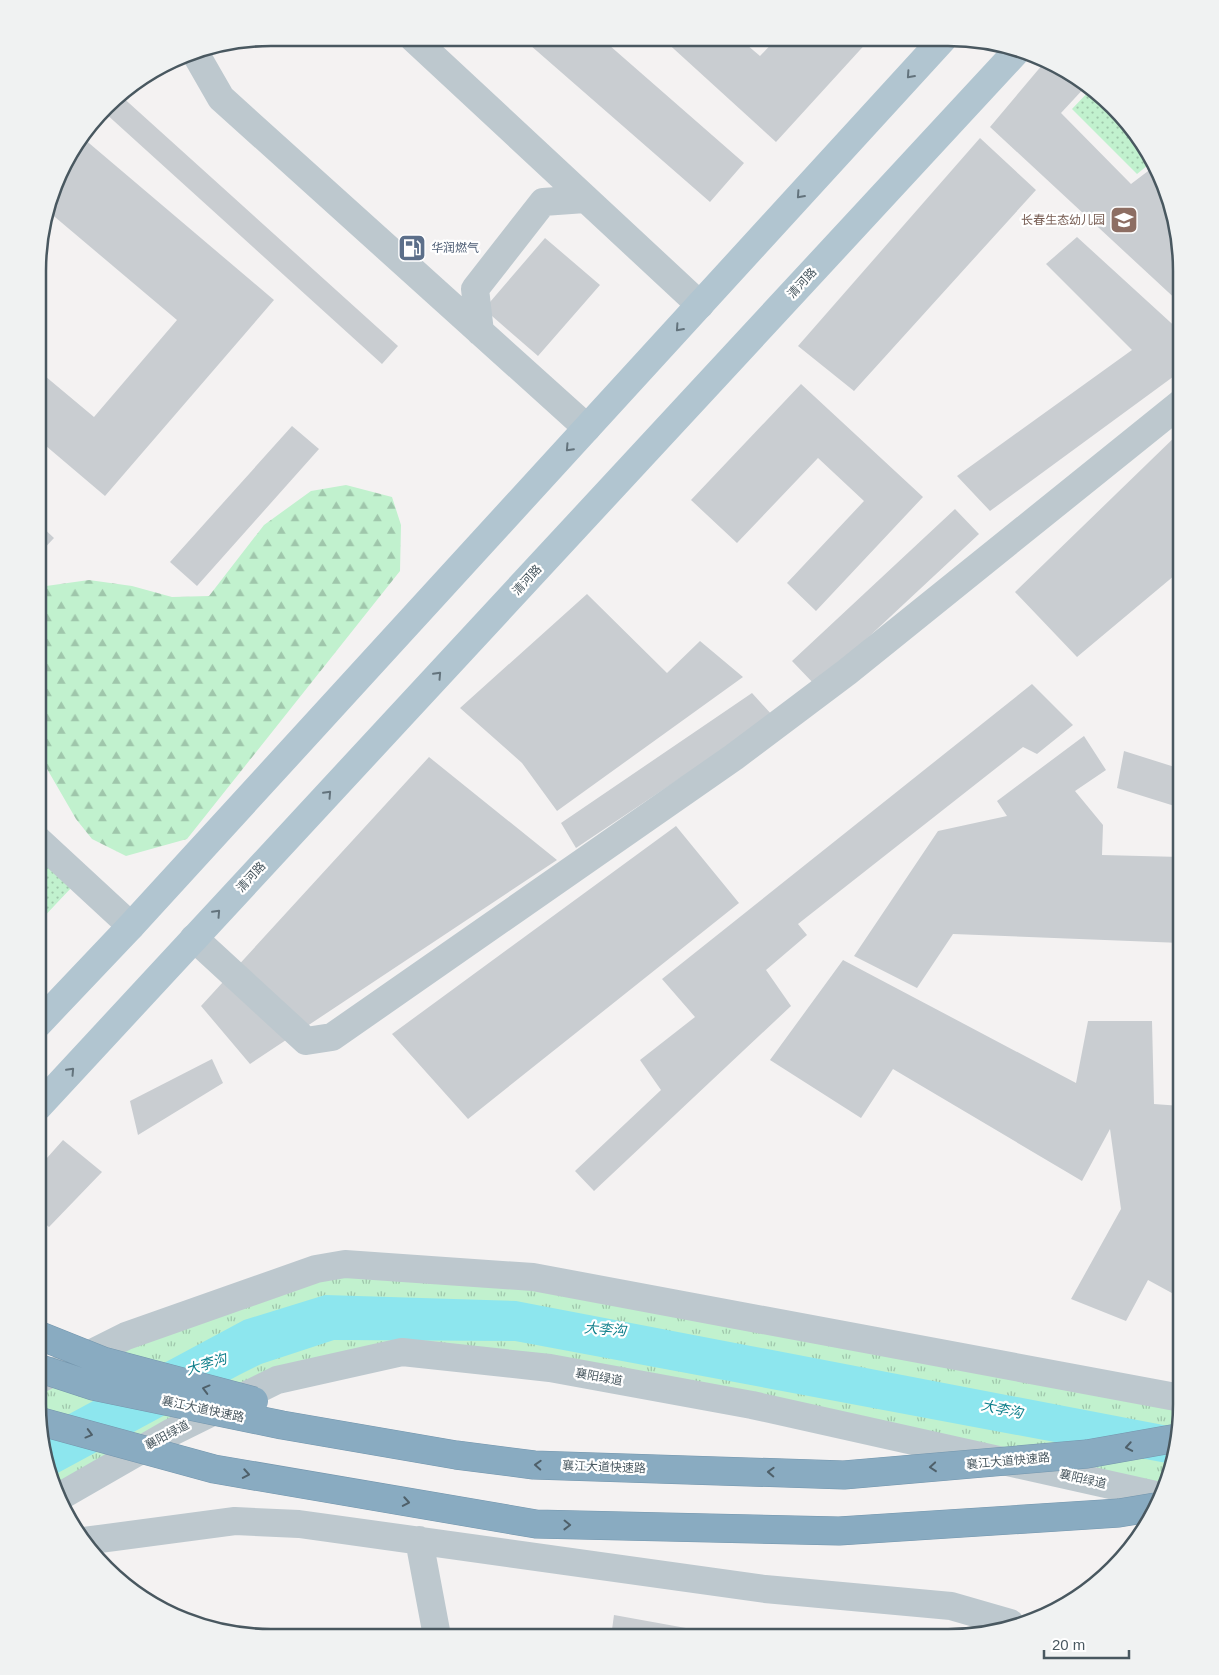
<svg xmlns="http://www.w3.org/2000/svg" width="1219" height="1675" font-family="Arial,'Noto Sans SC',sans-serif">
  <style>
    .grass { fill: url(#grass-dots) }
    .forest { fill: url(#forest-firs) }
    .park { fill: url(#park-tufts) }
    .water { fill: #8de6ee }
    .building { fill: #c9cdd1 }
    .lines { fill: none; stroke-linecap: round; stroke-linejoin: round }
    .minor { stroke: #bdc8ce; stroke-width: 28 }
    .major { stroke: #b1c5d0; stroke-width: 28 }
    .highway-bridge-casing { stroke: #7496ad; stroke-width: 29; stroke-linecap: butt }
    .highway-bridge { stroke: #89abc1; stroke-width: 28 }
    .oneway { stroke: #63737c }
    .oneway2 { stroke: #4f606a }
    .labels { text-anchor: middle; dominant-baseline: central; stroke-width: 4.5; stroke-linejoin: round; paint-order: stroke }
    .education-label { font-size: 12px; fill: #785e54; stroke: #fff; text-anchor: end }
    .service-label { font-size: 12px; fill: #4e5e75; stroke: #fff; text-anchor: start }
    .street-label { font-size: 12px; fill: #495860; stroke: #fff }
    .water-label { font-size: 14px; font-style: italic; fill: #0c7e8a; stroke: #fff }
    .rim { fill: none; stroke: #495860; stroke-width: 2.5 }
  </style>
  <defs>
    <pattern id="grass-dots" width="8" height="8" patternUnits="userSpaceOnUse" patternTransform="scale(1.25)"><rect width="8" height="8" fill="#c1f1ce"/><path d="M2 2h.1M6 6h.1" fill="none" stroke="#9fc6ab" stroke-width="1.8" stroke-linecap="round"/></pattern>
    <pattern id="forest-firs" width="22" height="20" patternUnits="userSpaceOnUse" patternTransform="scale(1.25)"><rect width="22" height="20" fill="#c1f1ce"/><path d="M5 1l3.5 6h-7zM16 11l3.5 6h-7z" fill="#9fc6ab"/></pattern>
    <pattern id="park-tufts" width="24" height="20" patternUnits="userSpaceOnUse" patternTransform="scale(1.25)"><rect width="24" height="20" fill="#c1f1ce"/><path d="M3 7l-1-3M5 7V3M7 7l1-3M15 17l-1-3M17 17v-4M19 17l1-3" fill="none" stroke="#9fc6ab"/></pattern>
  </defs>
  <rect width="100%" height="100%" fill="#f4f2f2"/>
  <path class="grass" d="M1091,89L1123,117L1153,161L1137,174L1072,109Z
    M38,857L72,887L38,923Z"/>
  <path class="forest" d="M346,485L392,497L401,525L400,571L187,839L126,856L92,839L76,819L39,755V587L89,580L132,586L172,597L209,596L264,525L311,491Z"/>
  <path class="park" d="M316,1269L533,1277L1181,1395C1181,1429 1175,1466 1160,1496L402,1352L277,1380L59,1497L38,1404V1383Z"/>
  <path class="water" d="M325,1295L516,1301L1179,1428L1172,1464L515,1341L334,1340L261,1364L239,1375L54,1475L43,1428L244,1320Z"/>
  <path class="building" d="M522,38H601L744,163L710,202Z
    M663,39H740L760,56L776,39H870L776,142Z
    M1043,64L1078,77L1087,85L1061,113L1131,184L1156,165L1157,168L1181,271V304L990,127Z
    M119,94L398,346L382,364L104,112Z
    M83,138L274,300L105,496L39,440V371L94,417L177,320L49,212L69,155Z
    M980,138L1036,190L854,391L798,346Z
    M1077,237L1181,332V371L990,511L957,476L1132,350L1046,264Z
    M545,238L600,285L538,356L484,309Z
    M801,384L923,497L816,611L787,583L864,501L818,458L737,543L691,500Z
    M292,426L319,449L197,586L170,562Z
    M1181,431V570L1077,657L1015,592Z
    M955,509L979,534L816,686L792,661Z
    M39,524L54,538L39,554Z
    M587,594L667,673L700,641L743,677L557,811L522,763L460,708Z
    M1032,684L1073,725L1037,754L1023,747L798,924L807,935L766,970L791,1006L594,1191L575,1171L661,1090L640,1060L695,1017L662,979Z
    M752,693L773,716L576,848L561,823Z
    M1084,736L1106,770L1075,791L1103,825L1102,855L1181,857V943L953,934L917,988L854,956L938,831L1007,816L997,801Z
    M1124,751L1181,769V808L1117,788Z
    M429,757L557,860L250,1064L201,1006Z
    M676,826L739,903L468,1119L392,1034Z
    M843,960L1076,1083L1088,1021H1152L1154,1104L1181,1106V1298L1148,1280L1126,1321L1071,1299L1121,1209L1110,1129L1082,1181L893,1069L861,1118L770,1060Z
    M212,1059L223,1083L138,1135L130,1101Z
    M63,1140L102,1172L49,1227L38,1218V1168Z
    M614,1615L708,1632L707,1637H611Z"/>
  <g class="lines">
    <path class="minor" d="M413,38L700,305
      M194,51L221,98L587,428
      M480,332L475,289L543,202L585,199
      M38,840L131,926
      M194,938L306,1041L332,1037L734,757L847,672L1181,403
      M38,1380L126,1336L316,1269L345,1264L533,1277L1181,1398
      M59,1497L172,1432L277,1380L402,1352L550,1368L752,1405L1160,1496
      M419,1540L437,1636
      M84,1541L235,1521L299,1524L765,1589L951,1606L1010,1623"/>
    <path class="major" d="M38,1024L131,926L943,39
      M38,1107L1015,53"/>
    <defs>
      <path id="highway-bridge" d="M38,1335L103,1361L254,1401
        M38,1368L93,1386L282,1425L456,1455L534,1465L844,1475L1087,1454L1177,1438
        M42,1422L214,1469L536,1524L839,1531L1119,1513L1155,1507"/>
    </defs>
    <use href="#highway-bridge" class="highway-bridge-casing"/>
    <use href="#highway-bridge" class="highway-bridge"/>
  </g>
  <defs><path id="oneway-chevron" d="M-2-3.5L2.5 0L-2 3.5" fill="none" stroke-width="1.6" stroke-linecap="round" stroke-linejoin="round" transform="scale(1.25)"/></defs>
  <g class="oneway">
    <use href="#oneway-chevron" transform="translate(910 75) rotate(132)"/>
    <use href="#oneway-chevron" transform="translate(800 195) rotate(132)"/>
    <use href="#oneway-chevron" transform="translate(679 328) rotate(132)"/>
    <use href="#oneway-chevron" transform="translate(569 448) rotate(133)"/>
    <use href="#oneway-chevron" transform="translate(438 675) rotate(-47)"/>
    <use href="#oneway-chevron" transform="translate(328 794) rotate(-47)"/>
    <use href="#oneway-chevron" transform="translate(217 913) rotate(-47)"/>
    <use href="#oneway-chevron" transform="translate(71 1071) rotate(-47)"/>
  </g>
  <g class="oneway2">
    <use href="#oneway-chevron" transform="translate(206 1389) rotate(-165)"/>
    <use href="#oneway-chevron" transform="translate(89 1434) rotate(15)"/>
    <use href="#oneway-chevron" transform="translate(1129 1447) rotate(170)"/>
    <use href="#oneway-chevron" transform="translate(538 1465) rotate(-177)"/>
    <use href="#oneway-chevron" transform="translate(933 1467) rotate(175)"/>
    <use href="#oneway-chevron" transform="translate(771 1472) rotate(-178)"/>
    <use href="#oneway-chevron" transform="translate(246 1474) rotate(10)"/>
    <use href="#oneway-chevron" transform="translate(406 1502) rotate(10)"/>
    <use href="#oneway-chevron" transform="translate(567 1525) rotate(1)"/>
  </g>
  <defs>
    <symbol id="school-square" viewBox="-11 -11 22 22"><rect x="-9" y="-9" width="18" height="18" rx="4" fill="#8d6e63" stroke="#fff"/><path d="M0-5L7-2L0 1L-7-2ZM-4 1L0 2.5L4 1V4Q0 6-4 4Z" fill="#fff"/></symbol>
    <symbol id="fuel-square" viewBox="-11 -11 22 22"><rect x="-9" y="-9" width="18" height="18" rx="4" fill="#5c6f8a" stroke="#fff"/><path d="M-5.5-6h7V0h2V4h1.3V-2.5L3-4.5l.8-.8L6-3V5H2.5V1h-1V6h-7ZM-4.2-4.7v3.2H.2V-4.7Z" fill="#fff"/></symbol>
  </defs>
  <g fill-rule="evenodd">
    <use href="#school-square" x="1108" y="204" width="32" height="32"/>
    <use href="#fuel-square" x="396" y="232" width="32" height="32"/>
  </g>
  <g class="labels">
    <g class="education-label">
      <text x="1105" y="220">长春生态幼儿园</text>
    </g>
    <g class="service-label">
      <text x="431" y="248">华润燃气</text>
    </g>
    <g class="street-label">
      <text transform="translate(802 283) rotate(-47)">清河路</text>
      <text transform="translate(527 580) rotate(-47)">清河路</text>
      <text transform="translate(251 877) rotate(-47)">清河路</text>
      <text transform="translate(599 1377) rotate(10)">襄阳绿道</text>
      <text transform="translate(203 1409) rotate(12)">襄江大道快速路</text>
      <text transform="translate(167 1435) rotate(-28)">襄阳绿道</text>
      <text transform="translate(1008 1461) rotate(-5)">襄江大道快速路</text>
      <text transform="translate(604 1467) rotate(2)">襄江大道快速路</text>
      <text transform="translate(1083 1479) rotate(13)">襄阳绿道</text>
    </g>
    <g class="water-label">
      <text transform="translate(605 1329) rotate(4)">大李沟</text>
      <text transform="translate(206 1364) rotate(-17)">大李沟</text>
      <text transform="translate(1002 1409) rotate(12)">大李沟</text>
    </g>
  </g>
  <path d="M0 0H1219V1675H0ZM271 46H948A225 225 0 0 1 1173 271V1404A225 225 0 0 1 948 1629H271A225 225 0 0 1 46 1404V271A225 225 0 0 1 271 46Z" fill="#f0f2f2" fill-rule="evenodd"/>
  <path class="rim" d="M271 46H948A225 225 0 0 1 1173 271V1404A225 225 0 0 1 948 1629H271A225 225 0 0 1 46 1404V271A225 225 0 0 1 271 46Z"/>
  <path d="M1044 1650v8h85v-8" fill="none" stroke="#495860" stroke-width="2.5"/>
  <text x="1052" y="1650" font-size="15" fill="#495860" stroke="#ffffff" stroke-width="4" paint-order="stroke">20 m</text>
</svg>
